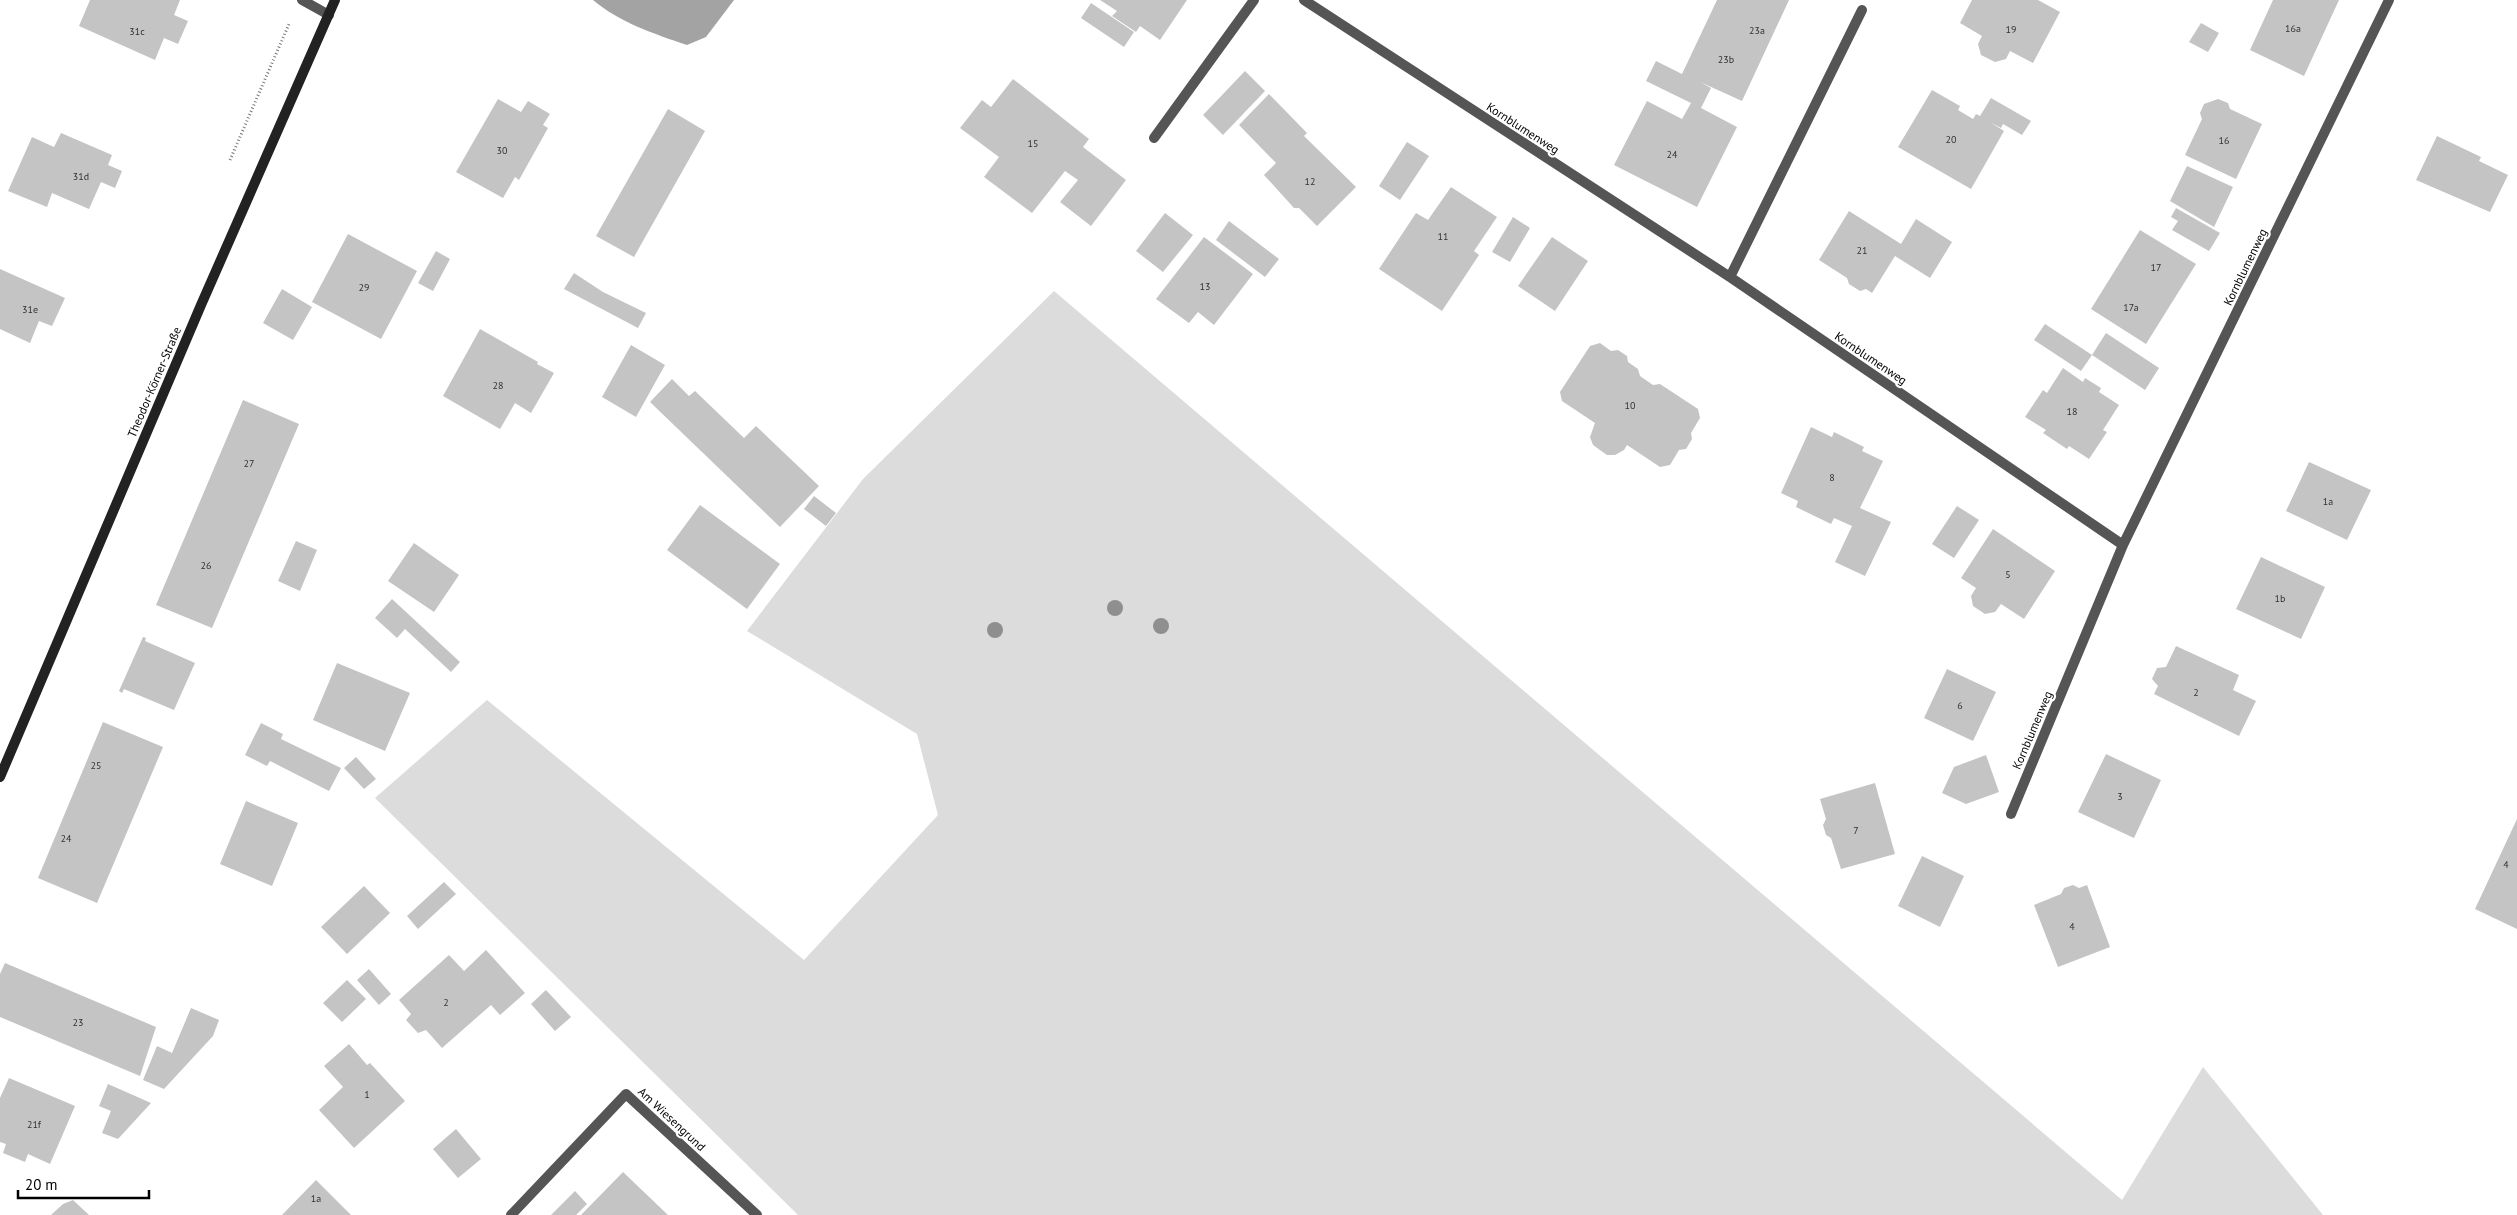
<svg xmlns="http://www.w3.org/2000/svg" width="2517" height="1215" font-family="'PT Sans',sans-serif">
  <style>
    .green { fill: #dcdcdc }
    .water { fill: #a3a3a3 }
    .building { fill: #c4c4c4 }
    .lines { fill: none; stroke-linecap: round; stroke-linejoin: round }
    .path { stroke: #777; stroke-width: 3; stroke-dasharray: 1 2.5; stroke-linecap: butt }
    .street { stroke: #555; stroke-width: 10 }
    .secondary { stroke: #222; stroke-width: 10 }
    .tree { fill: #8f8f8f }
    .labels { text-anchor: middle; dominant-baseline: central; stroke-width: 4.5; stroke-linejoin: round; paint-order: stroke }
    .number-label { font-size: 10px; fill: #313131 }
    .street-label { font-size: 12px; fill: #000; stroke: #fff }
  </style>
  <rect width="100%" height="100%" fill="#fff"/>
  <path class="green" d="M1054,291L2122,1200L2203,1067L2323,1215H798L375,798L487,700L804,960L938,815L917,734L747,631L863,479Z"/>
  <path class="water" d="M593,0H734L706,37L687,45C654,34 619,22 593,0Z"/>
  <path class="building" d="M90,0H180L174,15L188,21L178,44L164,38L155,60L79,26Z
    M1100,0H1187L1160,40L1140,26L1136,32L1112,16L1117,11Z
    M1717,0H1789L1742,101L1700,82L1711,88L1701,108L1737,127L1697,207L1614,165L1647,101L1682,119L1691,103L1646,81L1656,61L1682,74Z
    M1972,0H2038L2060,12L2033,63L2010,51L2006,59L1995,62L1981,55L1978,44L1982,36L1960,23Z
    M2273,0H2339L2304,76L2250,50Z
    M1091,3L1134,32L1124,47L1081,18Z
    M2201,23L2219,33L2208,52L2189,42Z
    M1245,71L1265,91L1223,135L1203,115Z
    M1013,79L1089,139L1083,147L1126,180L1091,226L1060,202L1078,180L1065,171L1032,213L984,177L999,157L960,128L982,100L991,107Z
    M1932,90L1960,106L1958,110L1973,119L1976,114L1980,116L1991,98L2031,121L2022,135L2003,124L2001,128L1990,122L2004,131L1971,189L1898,147Z
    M1269,94L1307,133L1304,136L1356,187L1317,226L1299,208H1294L1264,175L1276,163L1239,125Z
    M498,99L521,112L528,101L550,114L543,125L548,128L519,180L515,177L503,198L456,172Z
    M2218,99L2228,103L2230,109L2262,124L2236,179L2185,155L2202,119L2200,113L2204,104Z
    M668,109L705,131L634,257L596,236Z
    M61,133L112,155L108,165L122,171L115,188L101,182L89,209L52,193L47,207L8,191L32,137L54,147Z
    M2437,136L2481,157L2479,161L2508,175L2490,212L2416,180Z
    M1407,142L1429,156L1400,200L1379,186Z
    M2187,166L2233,187L2214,227L2170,201Z
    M1451,187L1497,217L1474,251L1479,255L1442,311L1379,269L1416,213L1428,220Z
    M2176,208L2220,233L2209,251L2172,230L2178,221L2171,217Z
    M1849,211L1901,244L1916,219L1952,242L1930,278L1895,256L1872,293L1866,289L1860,291L1849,284L1847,278L1819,260Z
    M1165,213L1193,235L1163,272L1136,251Z
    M1513,217L1530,228L1510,262L1492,252Z
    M1229,221L1279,259L1265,277L1216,240Z
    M2140,230L2196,264L2146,344L2091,309Z
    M348,234L417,271L381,339L312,302Z
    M1204,237L1253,274L1214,325L1198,312L1189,323L1156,299Z
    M1552,237L1588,261L1555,311L1518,286Z
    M436,251L450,259L433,291L418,283Z
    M0,269L65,298L52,326L39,321L30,343L0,329Z
    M574,273L603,292L646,313L638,328L564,289Z
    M282,289L312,307L293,340L263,323Z
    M2045,324L2092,355L2106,333L2159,368L2145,390L2092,355L2081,371L2034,340Z
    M480,329L538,362L537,364L554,373L531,413L515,403L500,429L443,396Z
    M1600,343L1611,351L1618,350L1627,356L1628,362L1638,369L1640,376L1653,385L1660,384L1698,409L1700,418L1691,433L1692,439L1686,449L1679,450L1670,465L1660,467L1627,445L1624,450L1615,455H1607L1593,445L1590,437L1595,423L1562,401L1560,392L1590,346Z
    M631,345L665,365L636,417L602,397Z
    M2063,368L2083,382L2085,378L2101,388L2099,392L2119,405L2103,430L2107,432L2089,459L2069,446L2067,449L2043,433L2046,430L2025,417L2043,390L2047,393Z
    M672,379L689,396L695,391L744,438L756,426L819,486L780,527L650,402Z
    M243,400L299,424L212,628L156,605Z
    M1811,427L1832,437L1834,432L1864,447L1862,451L1883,461L1860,508L1891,522L1865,576L1835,562L1852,526L1834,518L1831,524L1796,507L1798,501L1781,493Z
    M2309,462L2371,490L2347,540L2286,511Z
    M814,496L836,513L826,526L804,509Z
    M700,505L780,564L747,609L667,550Z
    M1957,506L1979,520L1954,558L1932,544Z
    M1993,529L2055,571L2024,619L2001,604L1995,612L1985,614L1973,606L1971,596L1976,588L1961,578Z
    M296,541L317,550L300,591L278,581Z
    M414,543L459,575L434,612L388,581Z
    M2261,557L2325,587L2301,639L2236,609Z
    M392,599L460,662L451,672L405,629L397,638L375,618Z
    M143,637L146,638L145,641L195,663L174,710L124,689L122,693L119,691Z
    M2176,646L2239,675L2233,690L2256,701L2239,736L2154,694L2158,686L2152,679L2157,668L2166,667Z
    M337,663L410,693L385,751L313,720Z
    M1947,669L1996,692L1973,741L1924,718Z
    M103,722L163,747L97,903L38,878Z
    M261,723L283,734L281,739L341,768L329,791L270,761L267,766L245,755Z
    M2106,754L2161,780L2134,838L2078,812Z
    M1986,755L1999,792L1966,804L1942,793L1954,767Z
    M356,757L376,779L364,789L344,768Z
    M1875,783L1895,854L1841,869L1831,838L1826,835L1823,825L1826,819L1820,799Z
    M246,801L298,823L272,886L220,864Z
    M2517,819V929L2475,909Z
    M1922,856L1964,876L1940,927L1898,906Z
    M444,882L456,894L418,929L407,916Z
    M2073,885L2079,888L2087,885L2110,947L2058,967L2034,905L2061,894L2064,888Z
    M364,886L390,913L347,954L321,927Z
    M486,950L525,993L500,1015L491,1005L442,1048L426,1030L418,1033L406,1020L411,1014L399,1000L449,955L464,971Z
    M5,963L156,1027L140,1076L0,1017V974Z
    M369,969L391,994L379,1005L357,980Z
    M347,980L366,999L342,1022L323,1003Z
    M546,990L571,1017L555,1031L531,1004Z
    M191,1008L219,1020L213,1036L164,1089L143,1080L157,1046L172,1053Z
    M349,1044L367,1065L370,1063L405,1101L354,1148L319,1110L343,1087L324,1066Z
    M9,1078L75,1106L50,1164L28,1154L25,1162L3,1153L6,1144L0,1142V1098Z
    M108,1084L151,1103L118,1139L102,1133L111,1111L99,1106Z
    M456,1129L481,1159L458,1178L433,1149Z
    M623,1172L668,1215H581Z
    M316,1180L351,1215H282Z
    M575,1191L587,1204L576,1215H551Z
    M73,1200L89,1215H51L63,1204Z"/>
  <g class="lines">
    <path class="path" d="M230,160L289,24"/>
    <path class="street" d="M302,0L329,15
      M1304,0L1730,277L2123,545
      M1154,138L1254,0
      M1730,277L1862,10
      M2011,814L2123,545L2389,0
      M511,1215L626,1094L757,1215"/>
    <path class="secondary" d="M0,777L201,305L335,0"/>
  </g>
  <g class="tree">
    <circle cx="1115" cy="608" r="8"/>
    <circle cx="1161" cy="626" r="8"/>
    <circle cx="995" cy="630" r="8"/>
  </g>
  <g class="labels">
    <g class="number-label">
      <text x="2293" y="28">16a</text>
      <text x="2011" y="29">19</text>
      <text x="1757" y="30">23a</text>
      <text x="137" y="31">31c</text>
      <text x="1726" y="59">23b</text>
      <text x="1951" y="139">20</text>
      <text x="2224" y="140">16</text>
      <text x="1033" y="143">15</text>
      <text x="502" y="150">30</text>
      <text x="1672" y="154">24</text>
      <text x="81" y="176">31d</text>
      <text x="1310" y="181">12</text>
      <text x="1443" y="236">11</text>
      <text x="1862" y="250">21</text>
      <text x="2156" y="267">17</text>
      <text x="1205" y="286">13</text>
      <text x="364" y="287">29</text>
      <text x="2131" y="307">17a</text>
      <text x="30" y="309">31e</text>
      <text x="498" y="385">28</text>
      <text x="1630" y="405">10</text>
      <text x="2072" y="411">18</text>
      <text x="249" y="463">27</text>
      <text x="1832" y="477">8</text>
      <text x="2328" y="501">1a</text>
      <text x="206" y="565">26</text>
      <text x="2008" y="574">5</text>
      <text x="2280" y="598">1b</text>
      <text x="2196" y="692">2</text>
      <text x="1960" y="705">6</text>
      <text x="96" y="765">25</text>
      <text x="2120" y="796">3</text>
      <text x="1856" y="830">7</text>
      <text x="66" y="838">24</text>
      <text x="2506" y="864">4</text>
      <text x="2072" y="926">4</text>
      <text x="446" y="1002">2</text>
      <text x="78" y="1022">23</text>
      <text x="367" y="1094">1</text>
      <text x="34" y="1124">21f</text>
      <text x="316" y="1198">1a</text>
    </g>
    <g class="street-label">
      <text transform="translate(1523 128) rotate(33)">Kornblumenweg</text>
      <text transform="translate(2245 267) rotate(-64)">Kornblumenweg</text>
      <text transform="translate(1871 358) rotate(34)">Kornblumenweg</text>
      <text transform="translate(154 382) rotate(-67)">Theodor-Körner-Straße</text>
      <text transform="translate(2032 730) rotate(-67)">Kornblumenweg</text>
      <text transform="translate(672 1119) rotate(43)">Am Wiesengrund</text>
    </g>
  </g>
  <path d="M18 1190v8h131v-8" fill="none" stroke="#000000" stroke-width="2.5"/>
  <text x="25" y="1190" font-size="15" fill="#000000" stroke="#ffffff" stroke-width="4" paint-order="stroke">20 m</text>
</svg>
